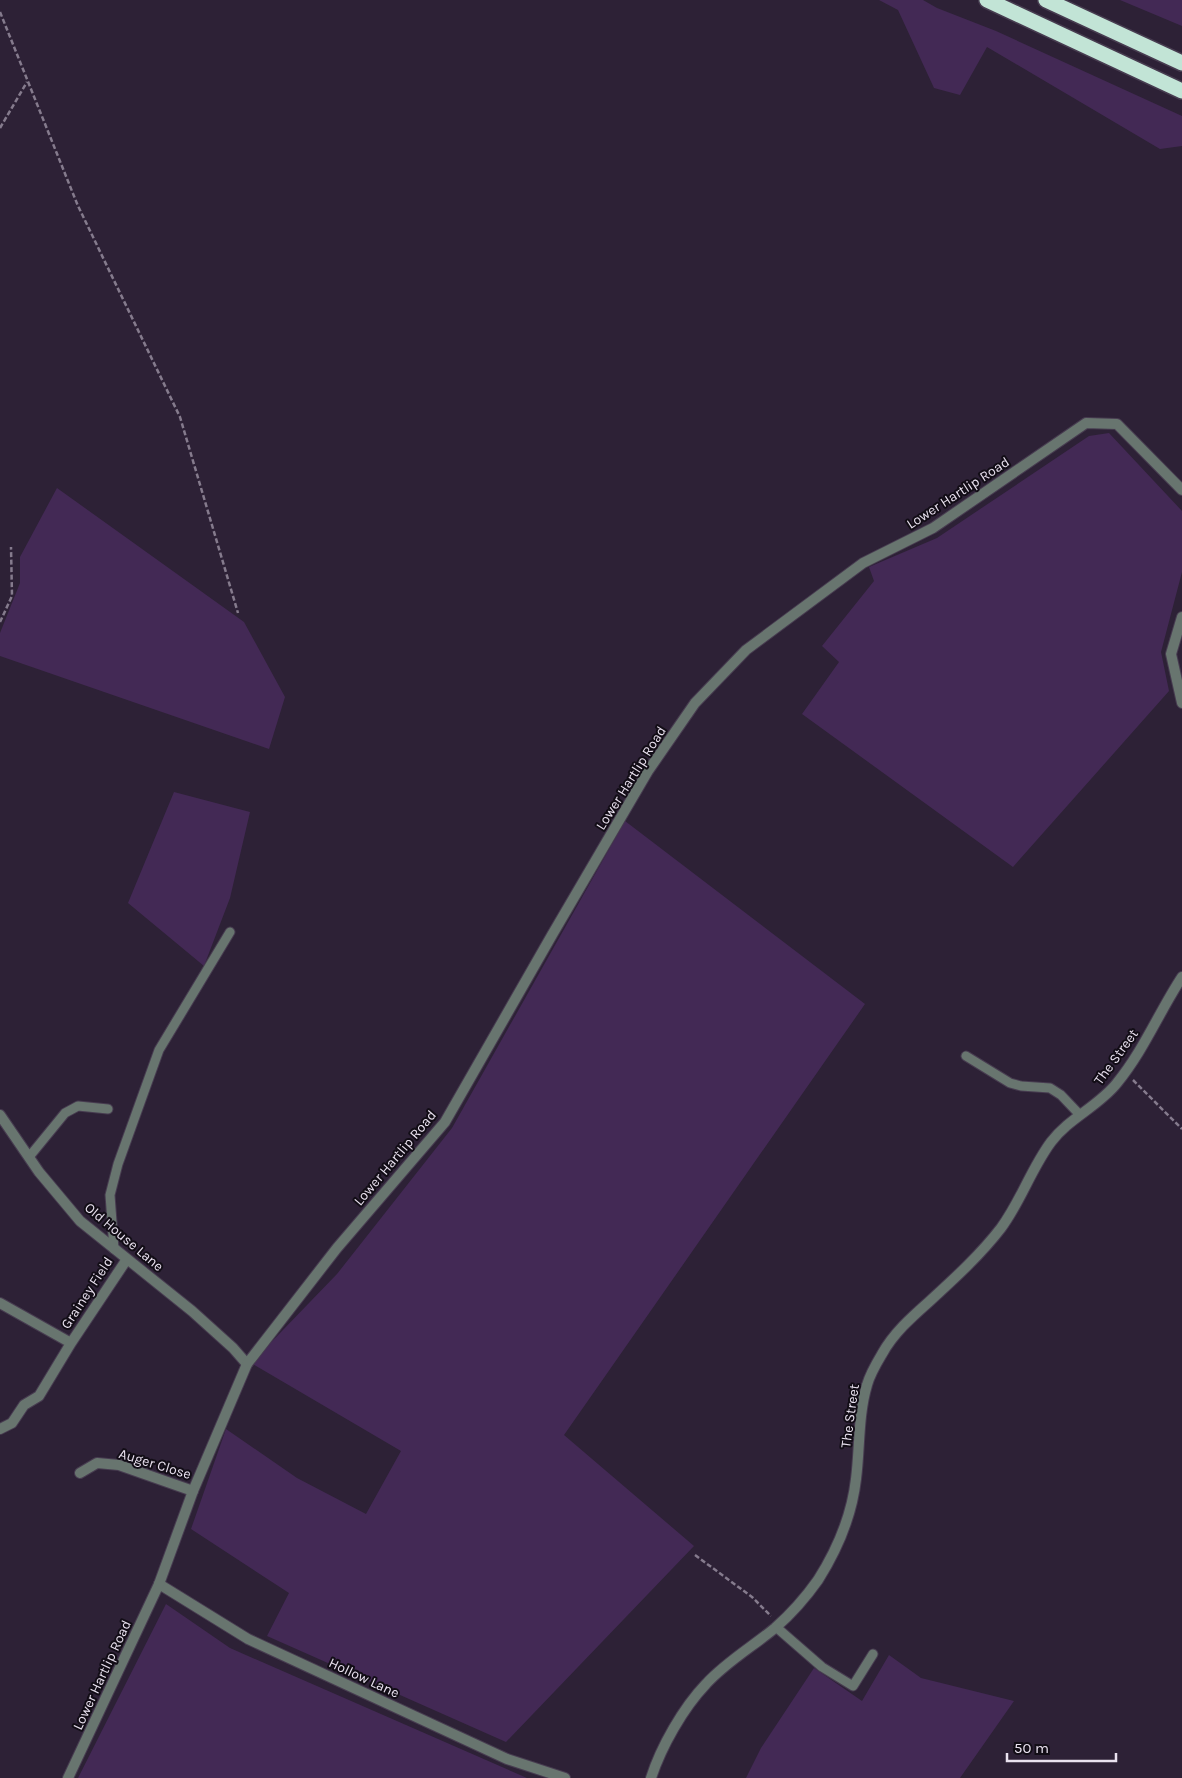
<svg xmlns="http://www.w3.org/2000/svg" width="1182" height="1778" font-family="Karla,sans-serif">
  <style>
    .green { fill: #432955 }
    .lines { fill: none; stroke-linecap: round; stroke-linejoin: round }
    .service-casing { stroke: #473c50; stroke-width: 11 }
    .minor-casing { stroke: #473c50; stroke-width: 12 }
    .tertiary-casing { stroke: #473c50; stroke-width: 12 }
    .motorway-casing { stroke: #473c50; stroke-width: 18 }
    .path { stroke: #857b8d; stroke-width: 2.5; stroke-dasharray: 5 2.5; stroke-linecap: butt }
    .service { stroke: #68756f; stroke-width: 9 }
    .minor { stroke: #68756f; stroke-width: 10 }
    .tertiary { stroke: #68756f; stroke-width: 10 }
    .motorway { stroke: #c2e4d6; stroke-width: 15 }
    .labels { text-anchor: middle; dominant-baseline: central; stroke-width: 4; stroke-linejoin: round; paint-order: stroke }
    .street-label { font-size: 14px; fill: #eae2f0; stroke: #120d16 }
  </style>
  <rect width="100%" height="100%" fill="#2d2136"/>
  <path class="green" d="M879,0H923L937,8L996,31L1182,116V146L1160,149L987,47L960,95L934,88L898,10Z
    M1120,0H1182V26Z
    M1109,433L1182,511V572L1161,652L1169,691L1013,867L802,714L839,662L822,646L874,581L869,567L937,538L1089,436Z
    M57,488L244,622L285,697L269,749L0,656V633L20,583V557Z
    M174,792L250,812L230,898L204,966L128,903Z
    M625,821L865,1004L564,1435L694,1546L506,1742L267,1636L289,1593L191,1529L226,1429L297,1478L366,1514L401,1451L251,1363L337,1274L452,1128Z
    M166,1604L230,1648L527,1778H78Z
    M889,1655L921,1678L1014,1701L960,1778H746L761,1748L814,1668L862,1701Z"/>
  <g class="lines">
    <defs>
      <path id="service" d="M966,1056L1010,1083L1021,1086L1050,1088L1061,1095L1080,1115
        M29,1157L65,1113L78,1106L108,1109
        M114,1249L110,1195L118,1164L159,1050L230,932
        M776,1627L822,1667L853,1686L873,1654"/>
      <path id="minor" d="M1182,617L1171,654L1182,703
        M0,1115L39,1172L80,1221L192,1311L233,1348L247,1364
        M0,1303L71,1343
        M0,1429L12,1423L24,1405L39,1396L71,1343L127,1259
        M80,1473L97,1463L119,1465L193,1491
        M159,1584L248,1639L507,1759L565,1778
        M651,1778C661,1747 683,1708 706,1684C726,1662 752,1647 775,1628C791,1614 806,1597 818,1580C837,1550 852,1514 856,1479C860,1448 858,1415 867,1385C870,1374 876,1364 882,1354C894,1332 914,1315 932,1299C956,1277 981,1254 1001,1228C1021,1201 1031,1169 1051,1142C1069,1118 1099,1106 1117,1083C1144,1050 1159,1012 1182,977"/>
      <path id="tertiary" d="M68,1778L159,1584L193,1491L247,1364L337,1248L445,1122L552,935L648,771L695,703L746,650L863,563L933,528L1086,423L1117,424L1182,490"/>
      <path id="motorway" d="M987,0L1182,91
        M1046,0L1182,63"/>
    </defs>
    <use href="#service" class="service-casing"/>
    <use href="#minor" class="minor-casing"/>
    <use href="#tertiary" class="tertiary-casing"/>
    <use href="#motorway" class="motorway-casing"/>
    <path class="path" d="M0,12L78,206L180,417L238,613
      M0,128L27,82
      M0,622L12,596L11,547
      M1133,1080L1182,1129
      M695,1555L752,1597L771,1616"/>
    <use href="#service" class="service"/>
    <use href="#minor" class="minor"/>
    <use href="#tertiary" class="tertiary"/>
    <use href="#motorway" class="motorway"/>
  </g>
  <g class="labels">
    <g class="street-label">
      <text transform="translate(958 493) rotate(-33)">Lower Hartlip Road</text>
      <text transform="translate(631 778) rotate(-58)">Lower Hartlip Road</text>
      <text transform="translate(1116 1057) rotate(-54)">The Street</text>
      <text transform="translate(395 1158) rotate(-50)">Lower Hartlip Road</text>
      <text transform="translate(124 1237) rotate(40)">Old House Lane</text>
      <text transform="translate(87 1293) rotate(-57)">Grainey Field</text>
      <text transform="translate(850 1416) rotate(-82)">The Street</text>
      <text transform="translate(155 1464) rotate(17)">Auger Close</text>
      <text transform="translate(102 1675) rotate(-65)">Lower Hartlip Road</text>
      <text transform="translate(364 1678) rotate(25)">Hollow Lane</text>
    </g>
  </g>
  <path d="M1007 1753v8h109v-8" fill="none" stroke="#eae2f0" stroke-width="2.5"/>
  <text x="1014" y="1753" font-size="15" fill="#eae2f0" stroke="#120d16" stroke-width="4" paint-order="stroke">50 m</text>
</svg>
